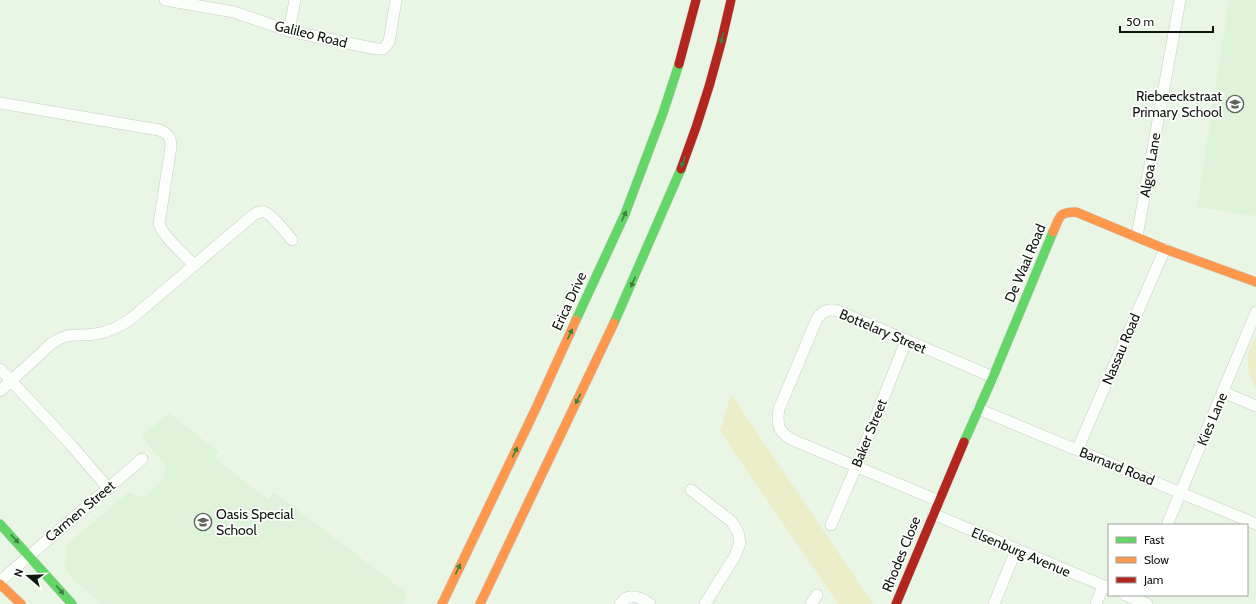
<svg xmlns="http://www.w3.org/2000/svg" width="1256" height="604" font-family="Cabin,sans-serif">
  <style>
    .built { fill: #dff3da }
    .green { fill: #ecedc9 }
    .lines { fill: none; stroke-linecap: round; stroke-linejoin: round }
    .street-casing { stroke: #c5cfc2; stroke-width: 12 }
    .fast-casing { stroke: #c5cfc2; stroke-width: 10 }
    .slow-casing { stroke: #c5cfc2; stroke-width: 10 }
    .jam-casing { stroke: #c5cfc2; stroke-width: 10 }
    .street { stroke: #fcfefb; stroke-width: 11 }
    .fast { stroke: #63d668; stroke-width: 9 }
    .slow { stroke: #ff974d; stroke-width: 9 }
    .jam { stroke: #b3261e; stroke-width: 9 }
    .oneway { fill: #3d803f }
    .labels { text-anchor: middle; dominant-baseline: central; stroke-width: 3.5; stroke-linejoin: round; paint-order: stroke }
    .street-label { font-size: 14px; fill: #0f160d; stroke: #fff }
    .poi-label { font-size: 14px; fill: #0f160d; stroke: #fff; text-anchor: end }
  </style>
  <rect width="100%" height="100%" fill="#e9f6e6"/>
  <path class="built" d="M1229,0H1256V216L1197,207Z
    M169,413L219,452L215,459L268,499L274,492L407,593L403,604H101L65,571L67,544L129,492L137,496L144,497L164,478L166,465L141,437Z"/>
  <path class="green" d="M1256,336V389C1246,372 1245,352 1256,336Z
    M731,394L873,604H838L720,431Z"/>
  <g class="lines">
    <defs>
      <path id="street" d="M165,0L234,12L289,31L377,49H383L389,42L396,0
        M289,31L295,0
        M0,103L159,130C168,133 171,137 171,147L159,224C164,238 184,254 194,265
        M1137,236L1180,0
        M0,369L71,445L108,488
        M0,391L51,344C69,331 75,337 95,334C109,332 121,326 132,318L251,217C255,214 259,211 264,212C272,214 286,233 292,240
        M1223,392L1256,406
        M978,409L1256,524
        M1077,450L1165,249
        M691,490L731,521L738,532L740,543L735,556L705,604
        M939,501L795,441C779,433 776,426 779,409L816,321C821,311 829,308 838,311L993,377
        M933,514L1109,588
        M831,525L856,467L906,341
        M1167,525L1256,312
        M0,581L142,459
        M1125,595L1147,604
        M620,604C629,592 640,597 650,604
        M811,604L817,595
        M994,604L1016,550
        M1096,604L1103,586"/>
      <path id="fast" d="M576,320L625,214L663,113L679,64
        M614,323L681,169
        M964,442L993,377L1053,232
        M0,524L72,604"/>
      <path id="slow" d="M1053,232C1060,217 1058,212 1076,212L1165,249L1256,282
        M0,584L21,604
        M442,604L537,406L576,320
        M480,604L614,323"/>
      <path id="jam" d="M679,64L696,0
        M681,169C702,114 719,57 731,0
        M896,604L964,442"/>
    </defs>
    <use href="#street" class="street-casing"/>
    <use href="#fast" class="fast-casing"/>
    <use href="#slow" class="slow-casing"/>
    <use href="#jam" class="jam-casing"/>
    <use href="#street" class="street"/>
    <use href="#fast" class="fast"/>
    <use href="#slow" class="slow"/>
    <use href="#jam" class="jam"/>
  </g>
  <defs><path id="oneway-solid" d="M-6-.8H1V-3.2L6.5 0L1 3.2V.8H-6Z"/></defs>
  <g class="oneway">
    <use href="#oneway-solid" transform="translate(722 38) rotate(105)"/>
    <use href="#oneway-solid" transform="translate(683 162) rotate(110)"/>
    <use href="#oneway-solid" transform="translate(624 216) rotate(-66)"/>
    <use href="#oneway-solid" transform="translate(633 282) rotate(113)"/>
    <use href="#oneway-solid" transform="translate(570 334) rotate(-65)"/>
    <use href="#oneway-solid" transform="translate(578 399) rotate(116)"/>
    <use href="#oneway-solid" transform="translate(515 452) rotate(-64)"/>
    <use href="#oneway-solid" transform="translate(15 539) rotate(47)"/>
    <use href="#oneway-solid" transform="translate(458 569) rotate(-65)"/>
    <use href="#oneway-solid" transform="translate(60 590) rotate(49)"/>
  </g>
  <defs>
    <symbol id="school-ring" viewBox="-11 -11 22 22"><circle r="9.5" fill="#fff" stroke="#5b6459" stroke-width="1.5"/><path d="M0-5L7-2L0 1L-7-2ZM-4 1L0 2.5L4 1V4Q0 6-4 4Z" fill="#5b6459"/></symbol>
  </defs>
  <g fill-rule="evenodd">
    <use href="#school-ring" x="1225" y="94" width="20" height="20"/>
    <use href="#school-ring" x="193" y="512" width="20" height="20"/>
  </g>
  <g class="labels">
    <g class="street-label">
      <text transform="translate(311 34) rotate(14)">Galileo Road</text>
      <text transform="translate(1150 165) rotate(-80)">Algoa Lane</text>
      <text transform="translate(1025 263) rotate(-67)">De Waal Road</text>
      <text transform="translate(569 301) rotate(-65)">Erica Drive</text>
      <text transform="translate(883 331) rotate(23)">Bottelary Street</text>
      <text transform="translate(1121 349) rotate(-67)">Nassau Road</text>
      <text transform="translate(1212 419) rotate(-67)">Kies Lane</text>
      <text transform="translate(869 433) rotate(-68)">Baker Street</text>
      <text transform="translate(1117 466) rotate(22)">Barnard Road</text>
      <text transform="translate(80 511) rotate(-40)">Carmen Street</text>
      <text transform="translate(1021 552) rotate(23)">Elsenburg Avenue</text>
      <text transform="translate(901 554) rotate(-68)">Rhodes Close</text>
    </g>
    <g class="poi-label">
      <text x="1222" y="96">Riebeeckstraat<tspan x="1222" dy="16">Primary School</tspan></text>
      <text x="216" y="514" text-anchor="start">Oasis Special<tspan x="216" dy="16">School</tspan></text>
    </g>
  </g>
  <rect x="1108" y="524" width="140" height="72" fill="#ffffff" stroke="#9fa29e"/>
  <rect x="1116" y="537" width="20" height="6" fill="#63d668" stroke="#9fa29e"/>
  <text x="1144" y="544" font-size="12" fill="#0f160d">Fast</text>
  <rect x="1116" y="557" width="20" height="6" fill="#ff974d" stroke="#9fa29e"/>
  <text x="1144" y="564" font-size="12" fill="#0f160d">Slow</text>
  <rect x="1116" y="577" width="20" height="6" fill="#b3261e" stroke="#9fa29e"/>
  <text x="1144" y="584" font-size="12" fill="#0f160d">Jam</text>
  <g transform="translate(28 576) rotate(289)" stroke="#ffffff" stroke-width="3" paint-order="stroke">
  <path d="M0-3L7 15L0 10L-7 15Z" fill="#0f160d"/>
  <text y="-6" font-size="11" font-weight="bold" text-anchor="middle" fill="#0f160d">N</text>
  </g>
  <path d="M1120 26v6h93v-6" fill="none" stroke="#0f160d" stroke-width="2"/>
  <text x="1126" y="26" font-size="12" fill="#0f160d" stroke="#ffffff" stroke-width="3" paint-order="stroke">50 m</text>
</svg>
